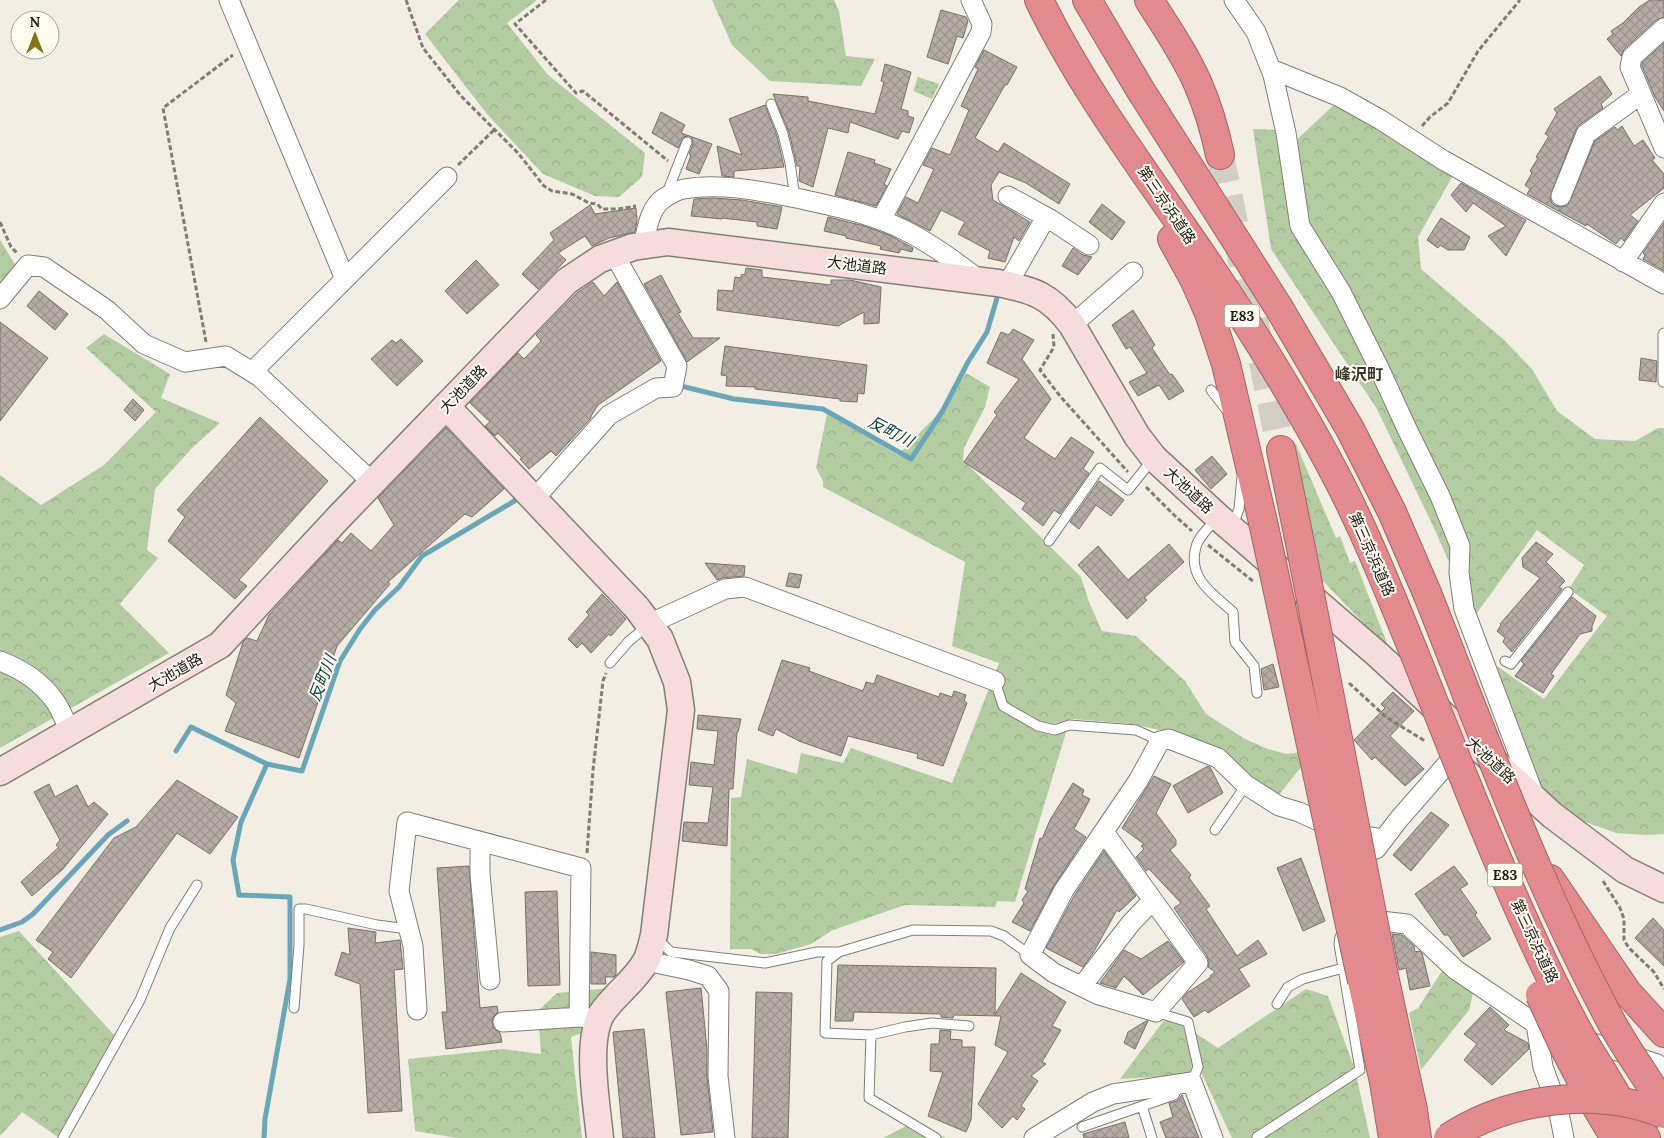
<svg xmlns="http://www.w3.org/2000/svg" width="1664" height="1138" font-family="Lora,'Noto Sans JP',serif">
  <style>
    .grass { fill: url(#grass-dots) }
    .forest { fill: url(#forest-crowns) }
    .park { fill: #b4cca2 }
    .lines { fill: none; stroke-linecap: round; stroke-linejoin: round }
    .stream { stroke: #6ba6b8; stroke-width: 5 }
    .building { fill: url(#building-cross-hatch); stroke: #79706a }
    .highway-tunnel { stroke: #d2cec5; stroke-width: 28; stroke-dasharray: 28 14; stroke-linecap: butt }
    .lane-casing { stroke: #827f76; stroke-width: 11 }
    .street-casing { stroke: #827f76; stroke-width: 21 }
    .secondary-casing { stroke: #827f76; stroke-width: 29 }
    .highway-casing { stroke: #9e6465; stroke-width: 30 }
    .path { stroke: #7f7d75; stroke-width: 3; stroke-dasharray: 5 2.5; stroke-linecap: butt }
    .lane { stroke: #fff; stroke-width: 9 }
    .street { stroke: #fff; stroke-width: 19 }
    .secondary { stroke: #f7dcdd; stroke-width: 26 }
    .highway { stroke: #e38a8e; stroke-width: 28 }
    .highway-bridge-casing { stroke: #9e6465; stroke-width: 30; stroke-linecap: butt }
    .highway-bridge { stroke: #e38a8e; stroke-width: 28 }
    .labels { text-anchor: middle; dominant-baseline: central; stroke-width: 4; stroke-linejoin: round; paint-order: stroke }
    .shield { fill: #fffbf1; stroke: #615f59; stroke-width: 1 }
    .shield-label { font-size: 14px; font-weight: bold; fill: #1d1c18 }
    .street-label { font-size: 15px; fill: #1d1c18; stroke: #fffbf1 }
    .neighbourhood-label { font-size: 16px; font-weight: bold; fill: #39362e; stroke: #fffbf1 }
    .water-label { font-size: 16px; font-style: italic; fill: #043d4a; stroke: #fffbf1 }
  </style>
  <defs>
    <pattern id="grass-dots" width="8" height="8" patternUnits="userSpaceOnUse" patternTransform="scale(1.25)"><rect width="8" height="8" fill="#b4cca2"/><path d="M2 2h.1M6 6h.1" fill="none" stroke="#9aaf8b" stroke-width="1.8" stroke-linecap="round"/></pattern>
    <pattern id="forest-crowns" width="20" height="18" patternUnits="userSpaceOnUse" patternTransform="scale(1.25)"><rect width="20" height="18" fill="#b4cca2"/><path d="M2 6a3 3 0 1 1 6 0M12 15a3 3 0 1 1 6 0" fill="none" stroke="#9aaf8b"/></pattern>
    <pattern id="building-cross-hatch" width="8" height="8" patternUnits="userSpaceOnUse" patternTransform="scale(1.25)"><rect width="8" height="8" fill="#b6aca6"/><path d="M0 0l8 8M0 8l8-8" fill="none" stroke="#9c938e"/></pattern>
  </defs>
  <rect width="100%" height="100%" fill="#f2eee3"/>
  <path class="grass" d="M918,77L939,84L932,99L913,91Z"/>
  <path class="forest" d="M459,0H537L507,23L548,75L645,153L642,177L619,197L595,196L543,174L487,114L425,34Z
    M712,0H834L839,11L846,56L875,59L861,86L770,81L732,45Z
    M1339,100L1455,172L1418,237L1421,269L1504,340L1532,369L1557,411L1595,439L1635,441L1658,428H1664V834L1645,835L1616,833L1572,817L1538,793L1494,664L1544,699L1607,616L1569,589L1584,565L1537,530L1474,617L1433,526L1377,409L1271,249L1253,129L1279,130L1288,148Z
    M0,240L16,266L0,286Z
    M104,334L170,374L161,398L220,423L192,448L155,489L147,550L158,558L120,604L169,653L0,748V475L41,505L104,465L156,412L86,348Z
    M966,373L990,387L985,407L964,448L963,460L1081,577L1089,602L1102,631L1136,636L1185,681L1206,714L1245,739L1268,749L1287,754L1300,752L1302,766L1278,796L1164,731L1132,724L1073,719L1052,724L1038,721V731L1052,734L1067,729L1015,902L997,901L995,907L905,905L833,930L811,944L776,954H760L752,949H730L731,798L741,797L747,759L797,774L801,753L843,763L851,748L952,783L999,663L952,646L965,562L823,487V481L816,468L827,414L898,455L935,417Z
    M1296,444L1336,538L1340,536L1350,563L1355,561L1390,651L1321,579L1289,445Z
    M19,931L116,1037L59,1138L22,1112L0,1136V937Z
    M1442,971L1473,993L1469,1010L1421,1070L1409,1013L1418,1008Z
    M610,988L590,1030L571,1037L582,1138H457L415,1131L408,1059L503,1049L541,1054L538,1011L557,993Z
    M1306,989L1328,996L1355,1070L1370,1138H1232L1202,1074L1120,1079L1168,1015L1218,1048Z"/>
  <path class="park" d="M912,1123L946,1138H883Z"/>
  <g class="lines">
    <path class="stream" d="M685,387L734,399L823,409L911,459L942,412L968,362L987,332L997,298
      M176,751L191,727L267,764L302,771L340,661L360,629L375,610L399,587L422,556L521,497
      M0,930L22,922L33,914L108,835L127,821
      M264,1138L265,1119L290,979V897L239,895L233,860L241,822L267,764"/>
  </g>
  <path class="building" d="M1650,0H1664V17L1656,20L1624,49L1621,56L1607,39L1613,34L1611,31L1623,23L1639,7Z
    M941,10L966,17L968,21L963,38L957,36L948,64L927,57Z
    M1664,43V111L1655,97L1642,66V63Z
    M984,50L1017,67L1007,85H1005L975,138L998,152L1004,143L1070,184L1059,204L1026,183L999,172L991,185L993,200L1030,222L1019,241L1014,237L1005,262L988,258L990,251L958,234L965,222L941,210L930,231L897,214L906,197L918,203L934,169L923,165L932,148L950,155L969,110L961,106L978,69L975,67Z
    M885,64L911,72L901,109L908,111V116L914,118L909,133L902,131L898,139L850,122L848,133L828,128L813,187L799,181L800,166H797L789,132L773,94L808,97V101L875,114L884,82L881,81Z
    M1600,76L1612,94L1601,104L1603,108L1579,125L1576,129L1550,197L1552,203L1556,206L1562,207L1568,205L1595,141L1615,127L1617,130L1622,126L1634,146L1643,140L1655,158L1652,160L1664,174V188L1630,215L1638,221L1624,241L1621,238L1616,244L1587,224L1586,226L1527,194L1530,189L1525,185L1532,173L1530,171L1538,158L1536,157L1549,136L1545,134L1557,113L1554,109Z
    M765,105L777,136L784,167L734,171V177L722,176L717,146L742,155L729,119Z
    M661,112L685,125L681,133L712,144L699,174L686,169L691,155L689,154L693,144L692,138L689,136L684,137L678,148L652,133Z
    M848,152L875,160L874,163L891,169L884,184L887,186L876,206L835,195Z
    M1461,183L1526,220L1506,256L1488,236L1506,226L1473,203L1466,212L1451,195Z
    M713,198L742,200L782,207L777,229L757,226V222L722,218V219L691,216L694,199Z
    M1102,204L1125,222L1112,240L1089,222Z
    M590,205L595,214L636,208L637,220L635,232L609,238L592,246L585,236L558,253L566,260L538,289L522,274L554,240L550,233Z
    M828,217L864,226L889,235L913,248L912,252L901,249L899,253L880,249L881,246L846,238V236L824,231Z
    M1441,218L1470,237L1464,250H1448L1440,245L1438,248L1427,240Z
    M1664,223V271L1643,259L1645,255L1643,253Z
    M1073,248L1083,255L1092,257L1078,275L1062,266Z
    M476,260L499,285L467,314L445,291Z
    M746,268L762,270V277L831,285V280H850L881,287L879,323L864,324V312L838,326L717,310L718,290L733,291L735,277L741,278V275L745,274Z
    M661,275L681,312L678,313L693,338H720L687,362L644,284Z
    M593,282L604,296L617,282L661,361L598,405L591,416V418L556,456L551,451L529,469L520,459L522,458L498,433L495,436L485,426L490,422L470,403L518,353L524,359L541,341L536,335L577,293Z
    M39,291L68,314L55,330L27,306Z
    M1133,310L1155,345L1152,348L1170,375L1172,374L1184,391L1169,400L1159,385L1138,396L1129,382L1147,373L1130,347L1126,349L1112,325Z
    M0,322L48,358L0,421Z
    M1013,329L1034,340L1022,359L1051,399L1024,438L1055,459L1071,437L1094,452L1083,469L1089,473L1060,514L1054,510L1043,526L1022,509L1026,503L964,462L997,415L994,412L1019,379L987,363L1001,332L1009,335Z
    M401,339L423,361L397,386L371,359L392,340L396,343Z
    M725,346L867,365L864,394L858,393L857,402L840,401V399L755,389V387L726,386L727,376L721,375Z
    M1641,358L1657,361L1656,382L1639,380Z
    M133,399L144,410L135,421L124,410Z
    M260,417L328,481L239,580L247,586L235,599L168,541L185,517L177,510Z
    M446,428L504,489L472,517L465,514L388,582L390,584L337,646L299,758L225,731L236,703L226,695L243,642L247,638L257,641L269,615L338,540L342,543L351,533L371,551L394,525L378,498Z
    M1212,456L1227,474L1211,489L1195,470Z
    M1099,481L1124,500L1111,516L1096,505L1079,529L1070,522Z
    M1536,542L1553,554L1546,562L1565,581L1559,587L1562,589L1512,652L1503,642L1505,638L1497,631L1501,625L1500,624L1540,578L1523,567L1522,558Z
    M1169,544L1184,562L1144,598L1147,600L1127,619L1078,565L1098,546L1128,580Z
    M705,563L745,566L744,576L722,578L717,580Z
    M789,573L802,575L799,588L786,586Z
    M602,594L626,619L611,636L609,634L591,653L582,643L577,648L568,639L589,615L586,612Z
    M1572,597L1596,616L1592,626V631L1580,634L1551,674L1554,676L1543,693L1515,676L1524,664L1521,661Z
    M782,660L810,668L809,671L863,691L866,682L874,684L877,675L939,697L940,693L952,697L954,691L966,695L964,701L967,703L943,766L917,758L918,754L848,736L841,756L799,741L776,729L773,736L758,730Z
    M1273,664L1279,687L1264,690L1261,669Z
    M1393,692L1414,711L1390,736L1424,769L1405,786L1375,757L1372,760L1354,740L1385,708L1381,704Z
    M698,715L741,719L738,732H737L733,789H729L727,846L682,841L684,822L708,823L713,787L689,785L691,762L714,765L718,731L697,729Z
    M1208,766L1210,767L1223,793L1188,813L1173,786Z
    M1154,776L1171,784L1156,813L1176,840V845L1170,850L1191,875L1189,878L1210,906L1206,909L1237,956L1258,940L1267,954L1239,969L1250,986L1208,1013L1205,1010L1194,1017L1182,999L1187,993L1211,977L1210,976L1215,972L1208,967L1209,961L1207,956L1174,908L1181,903L1149,869L1146,871L1136,857L1144,849L1141,846L1144,844L1122,828Z
    M177,780L238,817L210,854L177,833L71,978L48,959L53,952L36,940L114,838L136,827Z
    M1073,783L1084,790L1082,795L1090,799L1074,829L1086,837L1055,884L1030,931L1012,922L1024,903L1022,900L1028,891L1025,889L1040,838L1042,839L1050,820Z
    M49,784L55,797L77,785L88,807L94,802L108,814L63,869L32,896L21,882L59,847L56,845L60,840L34,792Z
    M1431,812L1449,825L1411,871L1393,855Z
    M1104,851L1136,896L1119,912L1117,910L1093,953L1083,967L1046,948L1074,896Z
    M1301,858L1325,921L1303,931L1277,868Z
    M469,866L480,1008L497,1006L498,1012L493,1017L492,1023L494,1029L500,1033L502,1042L446,1049L442,1012H447L437,868Z
    M1454,866L1468,884L1460,889L1477,913L1475,915L1491,939L1463,957L1448,935H1444L1415,894Z
    M557,891L560,985L528,986L525,892Z
    M1653,918L1664,930V966L1635,938Z
    M348,928L376,932L375,943L400,940L403,969L394,970L402,1111L368,1113L360,984L335,975L342,952L350,955Z
    M1392,934L1402,935L1414,946L1415,952L1420,951L1422,953L1430,986L1410,990L1406,968L1399,970Z
    M1168,941L1184,962L1143,995L1124,976L1116,988L1100,983L1124,950L1141,959Z
    M591,952L616,955V975L614,977H605L606,984H591Z
    M838,965L996,968L995,1014L1021,973L1066,1002L1052,1026L1061,1030L1042,1062L1046,1064L1031,1076L1038,1081L1021,1106L1025,1109L1017,1120L1013,1116L1002,1128L978,1104L1008,1052L995,1045L1001,1016L954,1015L953,1018L941,1017V1014L854,1012L853,1021H835Z
    M701,988L707,1049V1077L713,1132L681,1135L666,992Z
    M756,992L792,993L788,1138H752Z
    M1490,1007L1509,1025L1504,1030L1528,1043L1529,1049L1492,1085L1464,1060L1477,1044L1464,1034Z
    M1146,1021H1148L1135,1049L1124,1043L1128,1032Z
    M644,1029L655,1138H623L613,1032Z
    M940,1030L951,1031L950,1039L962,1040V1047H975L971,1120L966,1132L928,1116L943,1072L930,1071L931,1044H939Z
    M1182,1095L1199,1138H1166L1160,1122L1173,1117L1169,1103L1177,1101Z
    M1125,1122L1129,1138H1084L1083,1134Z"/>
  <g class="lines">
    <path class="highway-tunnel" d="M1220,155L1281,450"/>
    <defs>
      <path id="lane" d="M771,104L783,134L790,163L795,198
        M667,193L687,142
        M1663,382V334L1664,333
        M1211,390L1228,412
        M1217,518C1210,527 1198,537 1196,547C1187,578 1213,594 1233,612L1235,642L1254,666L1257,693
        M1233,525L1239,509L1242,477
        M1049,541L1100,468L1128,490L1152,460
        M1505,661L1511,664L1568,592
        M610,663L628,642L647,626
        M995,681L1003,706L1038,726L1055,730L1069,725L1136,730L1160,741
        M1215,830L1246,785
        M657,939L671,952L765,963L817,952H839
        M1277,1004L1288,987L1303,979L1343,968
        M294,1008L299,945V909H306L377,925L408,929
        M1156,1012L1188,1022L1198,1067L1192,1082
        M969,1026L932,1023L905,1027L871,1035L825,1033L827,961L839,952L913,930L991,931L1004,936L1030,955
        M871,1035L869,1098L936,1138
        M1142,1106L1152,1138
        M1082,1127L1174,1095L1180,1084
        M1257,1137L1360,1070L1339,944L1340,937L1345,930
        M63,1138L140,1000L170,928L197,885"/>
      <path id="street" d="M229,0L345,279
        M1234,0L1256,32L1273,75L1286,133L1300,226L1341,292L1379,368L1407,429L1440,496L1460,546L1459,573L1464,609L1534,795
        M1664,28L1632,57L1630,67L1664,148
        M1271,69L1340,97L1381,120L1443,160L1664,284
        M1008,196L1050,219L1089,245
        M1561,196L1586,134L1641,94
        M881,220L981,32L982,24L971,0
        M643,246C647,230 649,208 664,198C669,195 678,190 684,189C721,182 765,192 801,199C836,207 873,214 906,231C932,244 957,263 981,281
        M1623,262L1664,203
        M1007,285L1046,217
        M0,299L28,265L44,267L107,310L144,344L185,362L226,356L260,377L372,482
        M1072,325L1133,272
        M252,372L447,177
        M534,499L609,415L656,388L673,387L677,366L614,254
        M649,624L725,589L745,587L995,681
        M0,661C21,669 41,682 54,700C61,709 65,721 70,732
        M1104,832L1198,963L1156,1012L1099,995L1054,973L1030,955L1064,890L1138,781L1160,741L1169,739L1218,758L1246,785L1279,806L1299,812L1343,832L1383,839
        M480,842V874L490,980
        M1376,849L1399,819L1461,748
        M1363,919L1407,924L1456,970L1536,1024L1543,1067L1558,1108L1564,1138
        M646,961L689,970L708,976L719,991L718,1076L725,1138
        M1082,986L1131,923L1153,900
        M417,1010L413,946L399,891L407,822L581,868L579,1017
        M503,1022L579,1017L592,1018
        M1578,1038L1657,1064L1664,1068
        M1034,1138L1093,1102L1113,1094L1192,1082L1213,1138"/>
      <path id="secondary" d="M446,406L637,608L660,639L677,682L681,710L654,935C652,943 650,953 646,961C635,981 615,994 602,1013C585,1041 597,1106 600,1138
        M0,772L220,645L340,516L567,281L600,259L633,247L668,242L998,283C1033,290 1050,295 1072,325L1137,436L1154,458L1218,517L1377,654L1552,815L1625,870L1664,889"/>
      <path id="highway" d="M1039,0C1092,109 1170,203 1235,305C1270,359 1303,413 1333,470C1364,528 1388,589 1413,650
        M1087,0L1141,91L1279,308L1350,429L1392,512L1427,593
        M1149,0C1166,27 1185,54 1198,84C1208,107 1215,131 1220,155
        M1172,239L1194,279L1209,313L1226,364L1263,522
        M1281,450L1302,553
        M1550,879L1627,992L1664,1033
        M1384,976L1413,1110L1417,1138
        M1362,981L1384,1082L1393,1138
        M1588,1093L1615,1138
        M1615,1093L1646,1138"/>
    </defs>
    <use href="#lane" class="lane-casing"/>
    <use href="#street" class="street-casing"/>
    <use href="#secondary" class="secondary-casing"/>
    <use href="#highway" class="highway-casing"/>
    <path class="path" d="M406,0L423,48L461,96L518,153L544,186L552,191L572,194L589,203L597,204L602,209H618L636,206
      M546,0L515,24L576,93L583,91L668,161
      M1422,126L1430,117L1448,103L1478,51L1520,0
      M458,165L495,129
      M0,222L11,247L18,254
      M1053,334L1054,347L1040,370L1060,396L1128,472
      M206,342L163,108L233,55
      M1146,487L1174,515L1192,531
      M1208,545L1254,582
      M1349,683L1386,717L1425,741
      M587,853L593,770L603,681L606,673
      M1603,881L1620,908L1624,919V940L1629,948L1654,972L1664,989"/>
    <use href="#lane" class="lane"/>
    <use href="#street" class="street"/>
    <use href="#secondary" class="secondary"/>
    <use href="#highway" class="highway"/>
    <defs>
      <path id="highway-bridge" d="M1263,522L1362,981
        M1302,553L1384,976
        M1427,593C1485,739 1538,887 1613,1025C1628,1052 1646,1077 1662,1102
        M1413,650C1463,775 1512,905 1574,1024C1587,1048 1602,1070 1615,1093
        M1540,995L1564,1047L1588,1093
        M1448,1138C1509,1098 1596,1086 1664,1114"/>
    </defs>
    <use href="#highway-bridge" class="highway-bridge-casing"/>
    <use href="#highway-bridge" class="highway-bridge"/>
  </g>
  <g class="labels">
    <g class="shield">
      <rect x="1224.5" y="304.5" width="35" height="23" rx="4"/>
      <rect x="1487.5" y="863.5" width="35" height="23" rx="4"/>
    </g>
    <g class="shield-label">
      <text x="1242" y="316">E83</text>
      <text x="1505" y="875">E83</text>
    </g>
    <g class="street-label">
      <text transform="translate(1167 205) rotate(56)">第三京浜道路</text>
      <text transform="translate(857 265) rotate(7)">大池道路</text>
      <text transform="translate(463 389) rotate(-46)">大池道路</text>
      <text transform="translate(1189 490) rotate(43)">大池道路</text>
      <text transform="translate(1372 554) rotate(66)">第三京浜道路</text>
      <text transform="translate(175 672) rotate(-30)">大池道路</text>
      <text transform="translate(1491 760) rotate(43)">大池道路</text>
      <text transform="translate(1535 941) rotate(65)">第三京浜道路</text>
    </g>
    <g class="neighbourhood-label">
      <text x="1359" y="374">峰沢町</text>
    </g>
    <g class="water-label">
      <text transform="translate(891 431) rotate(27)">反町川</text>
      <text transform="translate(322 678) rotate(-69)">反町川</text>
    </g>
  </g>
  <g transform="translate(35 35)"><circle r="24" fill="#fffbf1" stroke="#a5a29a"/>
  <path d="M0-4L9 19L0 12L-9 19Z" fill="#837619"/>
  <text y="-8" font-size="14" font-weight="bold" text-anchor="middle" fill="#1d1c18">N</text>
  </g>
</svg>
